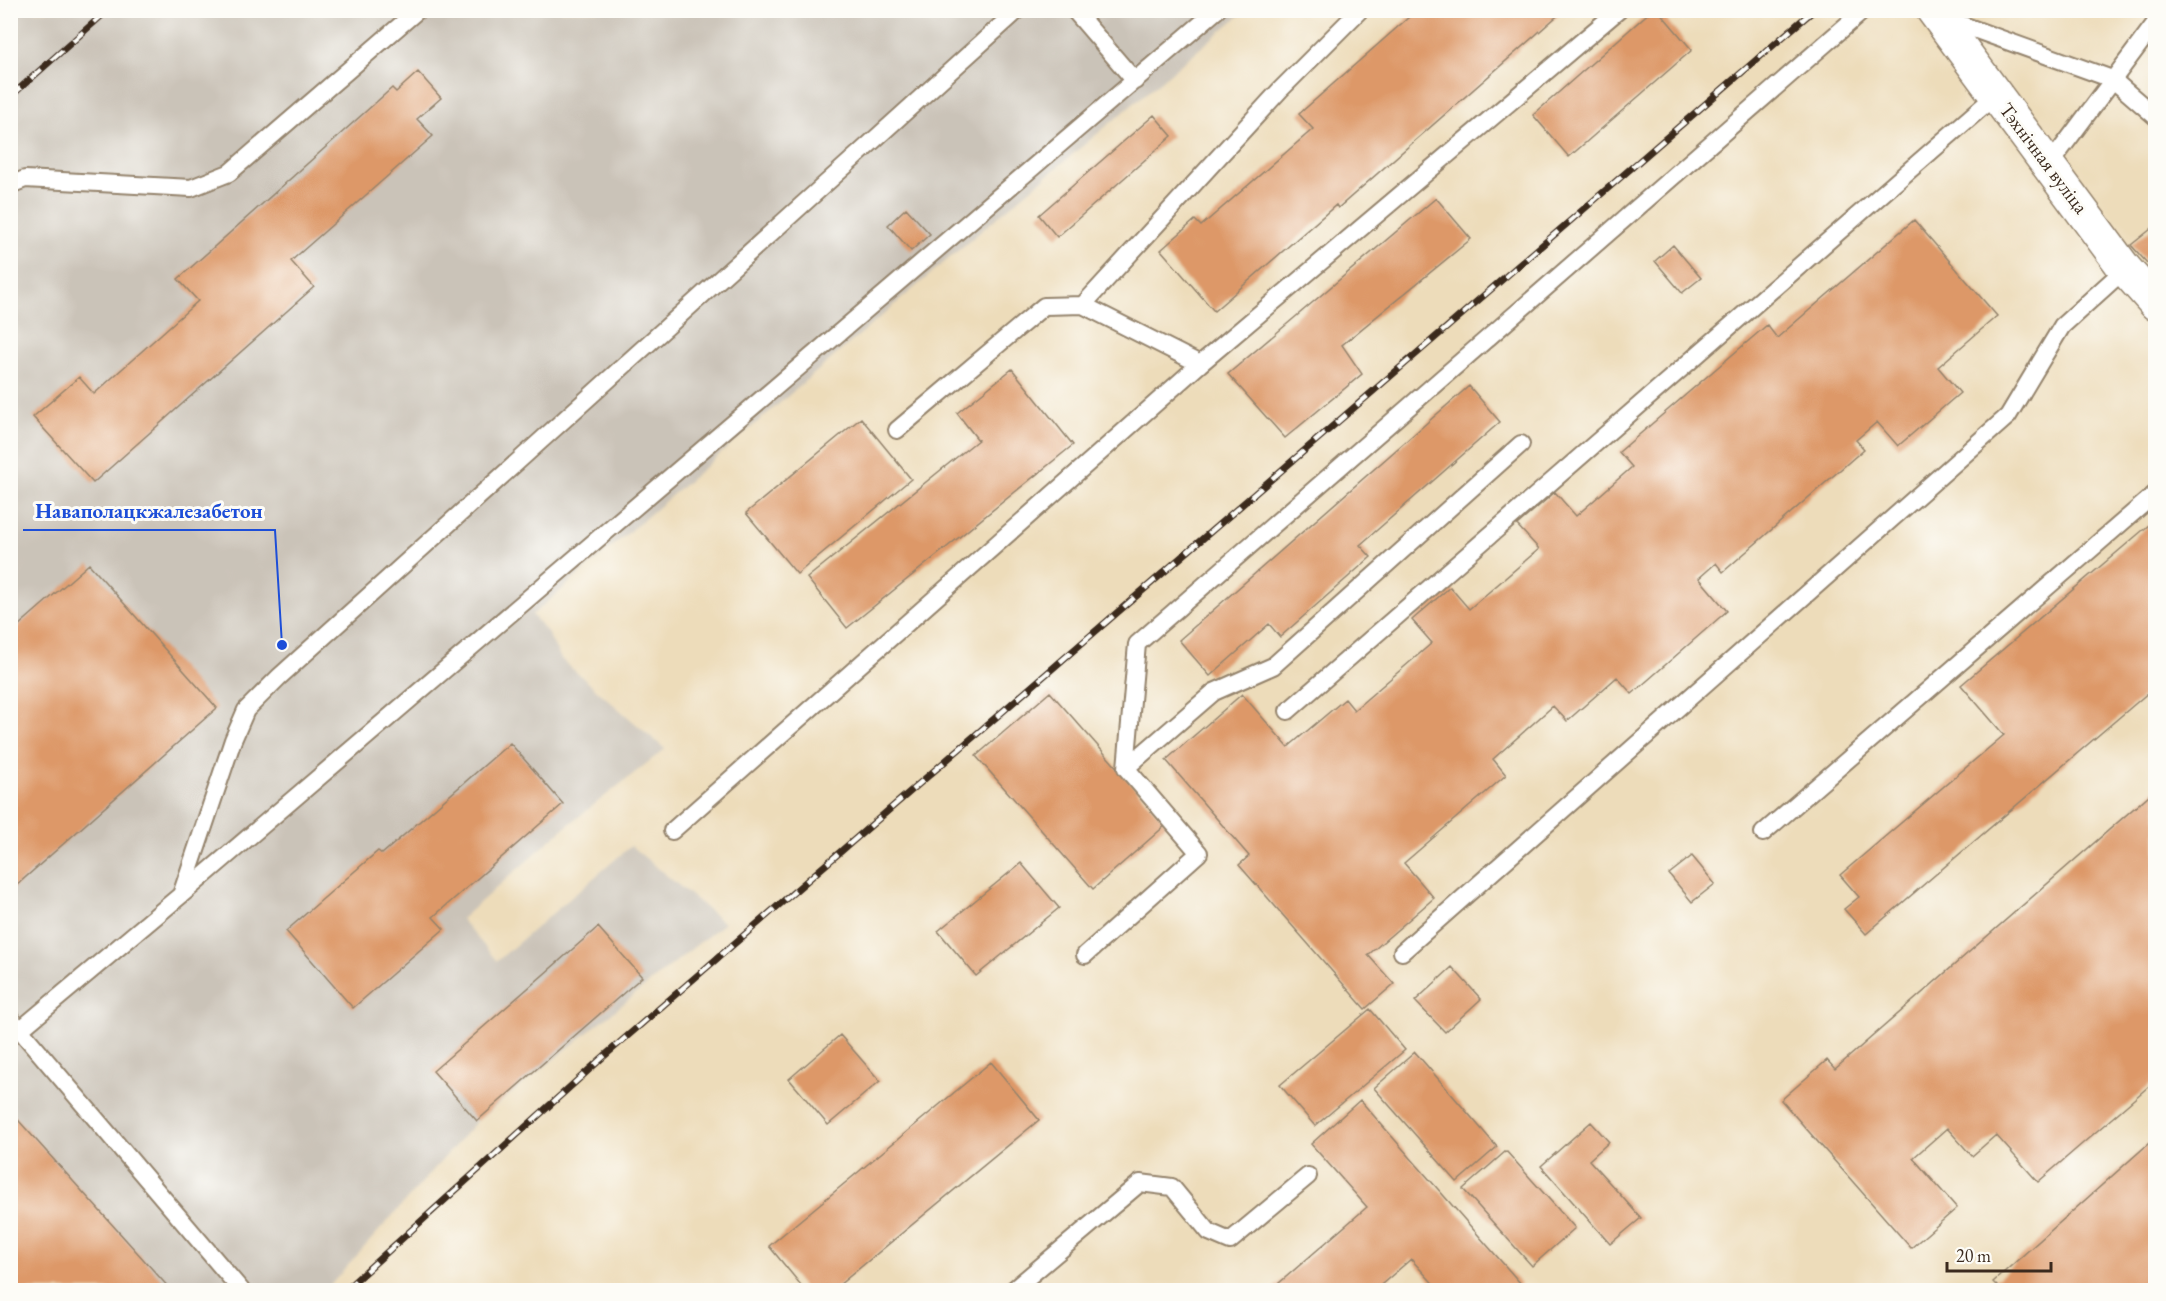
<svg xmlns="http://www.w3.org/2000/svg" width="2166" height="1301" font-family="'EB Garamond',serif">
  <style>
    .industrial { fill: #cac3b8 }
    .building { fill: #dd9867 }
    .lines { fill: none; stroke-linecap: round; stroke-linejoin: round }
    .lane-casing { stroke: #94836c; stroke-width: 20 }
    .street-casing { stroke: #94836c; stroke-width: 36 }
    .lane { stroke: #fff; stroke-width: 16 }
    .street { stroke: #fff; stroke-width: 33 }
    .rail-casing { stroke: #3b2a1e; stroke-width: 7 }
    .rail { stroke: #fdfcf7; stroke-width: 4.5; stroke-dasharray: 14; stroke-linecap: butt }
    .labels { text-anchor: middle; dominant-baseline: central; stroke-width: 6; stroke-linejoin: round; paint-order: stroke }
    .street-label { font-size: 20px; fill: #3b2a1e; stroke: #fdfcf7 }
    .leader { fill: none; stroke: #1d4ed8; stroke-width: 2 }
    .callout-dot { fill: #1d4ed8; stroke: #fdfcf7; stroke-width: 2 }
    .callout-label { font-size: 21px; text-anchor: middle; font-weight: bold; fill: #1d4ed8; stroke: #fdfcf7; stroke-width: 6; stroke-linejoin: round; paint-order: stroke }
  </style>
  <rect width="100%" height="100%" fill="#fdfcf7"/>
  <filter id="ink" filterUnits="userSpaceOnUse"><feTurbulence type="fractalNoise" baseFrequency=".0167" numOctaves="2"/><feDisplacementMap in="SourceGraphic" scale="12" xChannelSelector="R" yChannelSelector="G"/><feConvolveMatrix kernelMatrix="1 2 1 2 8 2 1 2 1" color-interpolation-filters="sRGB"/></filter>
  <filter id="wash" filterUnits="userSpaceOnUse"><feTurbulence type="fractalNoise" baseFrequency=".008" numOctaves="4" result="noise"/><feDisplacementMap in="SourceGraphic" scale="24" xChannelSelector="R" yChannelSelector="G"/><feGaussianBlur stdDeviation="1.35" result="paint"/><feColorMatrix in="noise" values="0 0 0 0 0 0 0 0 0 0 0 0 0 0 0 0 0 1.4 0 .05"/><feComposite in="paint" operator="in"/></filter>
  <g filter="url(#wash)">
    <rect width="100%" height="100%" fill="#eddcba"/>
    <path class="industrial" d="M10,11H1245L1002,213L532,615L547,632L561,659L665,749L563,829L461,919L497,961L631,846L724,923L477,1121L326,1290H11Z"/>
    <g id="blocks">
      <path class="building" d="M1417,10H1564L1338,208L1336,205L1214,311L1161,250L1195,220L1201,226L1313,129L1299,114Z
        M1652,10H1658L1692,50L1569,157L1533,115Z
        M418,72L441,98L417,119L433,136L291,261L314,287L93,483L33,417L79,377L94,394L198,301L178,279L392,88L396,92Z
        M1154,115L1172,136L1057,237L1039,215Z
        M1436,198L1471,239L1342,345L1362,374L1285,438L1228,374Z
        M906,208L930,234L911,251L888,225Z
        M1914,220L1997,316L1938,367L1960,393L1898,446L1877,422L1856,440L1864,449L1723,572L1716,563L1699,578L1727,611L1632,694L1617,677L1567,721L1553,706L1493,759L1506,775L1404,863L1434,898L1368,955L1394,984L1365,1009L1239,865L1249,856L1166,760L1242,694L1288,747L1345,699L1354,710L1432,643L1412,620L1450,587L1469,609L1539,549L1517,525L1555,492L1576,516L1632,467L1619,452L1767,325L1777,338Z
        M2156,225V273L2131,245Z
        M1673,245L1701,278L1682,293L1655,261Z
        M1012,369L1073,445L847,628L807,578L978,440L957,413Z
        M1469,386L1500,422L1360,545L1371,557L1280,637L1269,624L1210,676L1179,640Z
        M861,418L911,479L797,574L746,513Z
        M2156,519V686L1866,934L1844,909L1859,897L1840,875L2004,735L1961,685Z
        M89,564L217,708L10,891V633Z
        M1050,692L1167,824L1093,889L976,756Z
        M510,743L563,804L433,917L444,929L353,1008L286,931L378,851L382,854Z
        M2156,789V1080L2038,1182L1996,1135L1972,1156L1947,1128L1913,1158L1957,1208L1911,1248L1781,1100L1827,1060L1835,1069Z
        M1692,856L1715,884L1692,902L1669,874Z
        M1021,863L1059,908L976,976L938,931Z
        M598,927L642,977L477,1121L433,1071Z
        M1452,967L1481,999L1445,1032L1415,1001Z
        M1370,1009L1405,1050L1315,1126L1280,1085Z
        M840,1035L880,1081L828,1125L789,1079Z
        M1415,1052L1497,1147L1457,1182L1374,1088Z
        M991,1062L1039,1120L833,1290H805L769,1246Z
        M1360,1100L1521,1284L1513,1290H1439L1411,1259L1375,1290H1271L1367,1207L1311,1144Z
        M10,1111L171,1290H10Z
        M1591,1122L1609,1142L1589,1160L1641,1218L1610,1244L1541,1166Z
        M2156,1137V1290H2001L1993,1282Z
        M1506,1151L1575,1228L1532,1266L1463,1189Z"/>
    </g>
  </g>
  <g filter="url(#ink)">
    <use href="#blocks" fill-opacity="0" stroke="#94836c" stroke-width="1.5"/>
    <g class="lines">
      <defs>
        <path id="lane" d="M1074,10L1135,81
          M1946,19L2112,79L2156,117
          M2050,164L2156,22
          M10,185L25,179L191,188L229,173L418,10
          M1083,305L1280,90L1360,10
          M897,430L1044,306L1083,305L1200,364
          M1288,711L1997,94
          M1126,768L1214,692L1273,666L1521,444
          M672,831L1200,364L1619,10
          M1763,833L2156,493
          M181,895L233,740L246,710L279,677L1018,10
          M1402,952L2008,416L2062,326L2125,269
          M1085,955L1199,853L1126,768L1137,644L1864,10
          M10,1018L241,1290
          M21,1029L181,895L1217,10
          M1013,1290L1140,1183L1172,1187L1209,1232L1230,1241L1308,1176"/>
        <path id="street" d="M1933,10L2125,269L2156,304"/>
      </defs>
      <use href="#lane" class="lane-casing"/>
      <use href="#street" class="street-casing"/>
      <use href="#lane" class="lane"/>
      <use href="#street" class="street"/>
      <defs>
        <path id="rail" d="M10,16L17,10
          M10,97L108,10
          M345,1290L602,1058L1814,10"/>
      </defs>
      <use href="#rail" class="rail-casing"/>
      <use href="#rail" class="rail"/>
    </g>
  </g>
  <g class="labels">
    <g class="street-label">
      <text transform="translate(2044 158) rotate(53)">Тэхнічная вуліца</text>
    </g>
  </g>
  <path class="leader" d="M282 645L275 530H23"/>
  <circle class="callout-dot" cx="282" cy="645" r="6"/>
  <g class="callout-label">
    <text x="149" y="518">Наваполацкжалезабетон</text>
  </g>
  <rect width="2166" height="1301" fill="none" stroke="#fdfcf7" stroke-width="36"/>
  <path d="M1947 1262v9h104v-9" fill="none" stroke="#3b2a1e" stroke-width="3"/>
  <text x="1956" y="1262" font-size="18" fill="#3b2a1e" stroke="#fdfcf7" stroke-width="4.5" paint-order="stroke">20 m</text>
</svg>
